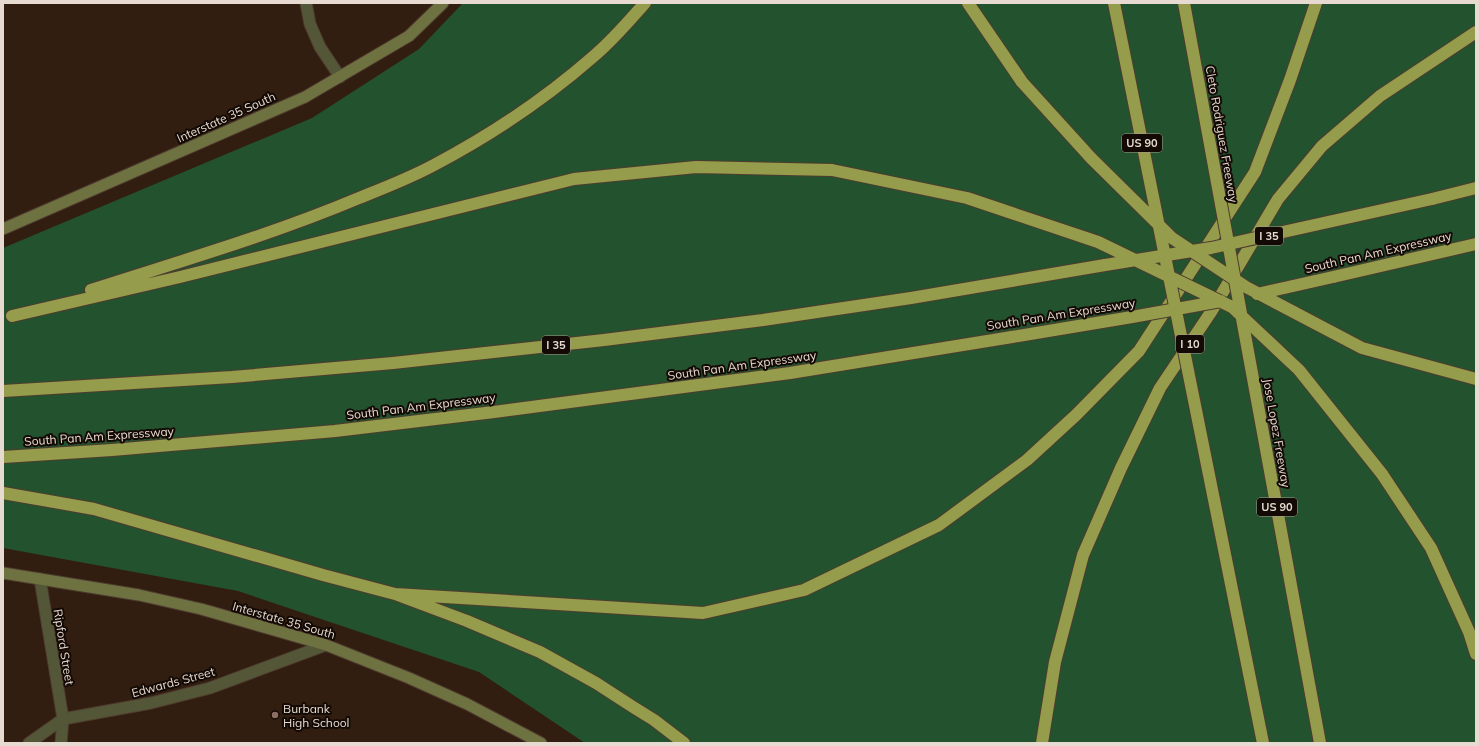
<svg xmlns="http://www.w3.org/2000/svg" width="1479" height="746" font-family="Mulish,sans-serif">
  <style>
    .green { fill: #22522e }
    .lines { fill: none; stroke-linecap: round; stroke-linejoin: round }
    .service-casing { stroke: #4f3c2f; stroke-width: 13 }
    .minor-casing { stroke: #4f3c2f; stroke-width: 13 }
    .secondary-casing { stroke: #4f3c2f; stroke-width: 13 }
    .motorway-casing { stroke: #4f3c2f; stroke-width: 14 }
    .service { stroke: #535637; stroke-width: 11 }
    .minor { stroke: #535637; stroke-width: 11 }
    .secondary { stroke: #6e7240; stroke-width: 11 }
    .motorway { stroke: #959c4b; stroke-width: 12 }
    .motorway-bridge-casing { stroke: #4f3c2f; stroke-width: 14; stroke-linecap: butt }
    .motorway-bridge { stroke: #959c4b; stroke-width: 12 }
    .education-dot { fill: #8d6e63; stroke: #130a05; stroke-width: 1.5 }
    .labels { text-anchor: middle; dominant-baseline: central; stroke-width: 4; stroke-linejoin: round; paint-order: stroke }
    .shield { fill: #130a05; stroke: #a79c93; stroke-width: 1 }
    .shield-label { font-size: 11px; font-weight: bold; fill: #e7dad0 }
    .street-label { font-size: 12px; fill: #e7dad0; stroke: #130a05 }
    .poi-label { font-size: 12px; fill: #e7dad0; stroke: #130a05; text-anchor: start }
  </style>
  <rect width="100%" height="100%" fill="#321e10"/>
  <path class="green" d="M463,3H1476V743H585L479,672L238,591L3,548V248L312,118L419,49Z"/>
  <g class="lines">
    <defs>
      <path id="service" d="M61,743L63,719"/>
      <path id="minor" d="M306,3L310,24L320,47L340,77
        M40,579L63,719
        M29,743L63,719L151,703L210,688L326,645"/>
      <path id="secondary" d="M3,229L305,97L409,36L443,3
        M3,573L139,595L201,609L326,645L409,678L467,704L541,743"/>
      <path id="motorway" d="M968,3L1022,82
        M1432,199L1476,188
        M1333,277L1476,244
        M91,290C181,261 271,235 359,198C384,188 410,178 434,165C491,135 546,98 594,56C613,40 629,21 645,3
        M12,316L180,277L574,179L696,167L832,170
        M3,391L232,377L393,363L604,340L763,320L911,298L1105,265
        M3,457L112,450L335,431L494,412L790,373L1012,337
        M1382,474L1431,548L1469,632L1476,654
        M3,493L94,509L323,575L395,594L467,621L540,652L596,683L633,707L654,720L684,743
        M395,594L703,613L804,590L939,525L1027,460L1076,415L1139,351L1255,172L1290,80L1316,3
        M1042,743L1055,662L1083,555L1121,468L1160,388L1211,312L1278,199L1322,146L1380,96L1476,32"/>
    </defs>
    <use href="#service" class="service-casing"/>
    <use href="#minor" class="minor-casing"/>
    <use href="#secondary" class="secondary-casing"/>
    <use href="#motorway" class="motorway-casing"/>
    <use href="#service" class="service"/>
    <use href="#minor" class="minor"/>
    <use href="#secondary" class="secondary"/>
    <use href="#motorway" class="motorway"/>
    <defs>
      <path id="motorway-bridge" d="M1114,3L1263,743
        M1184,3L1320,743
        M1022,82L1091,158L1172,238L1246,287L1362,348L1476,379
        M832,170L967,198L1098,242L1232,307L1299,370L1382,474
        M1105,265L1211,248L1432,199
        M1257,294L1333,277
        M1012,337L1132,317L1221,301"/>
    </defs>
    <use href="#motorway-bridge" class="motorway-bridge-casing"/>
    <use href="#motorway-bridge" class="motorway-bridge"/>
  </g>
  <circle class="education-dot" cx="275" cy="715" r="4"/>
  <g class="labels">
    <g class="shield">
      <rect x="1122" y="134" width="40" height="18" rx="3"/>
      <rect x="1255" y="227" width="28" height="18" rx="3"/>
      <rect x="1176" y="335" width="28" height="18" rx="3"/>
      <rect x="542" y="336" width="28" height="18" rx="3"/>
      <rect x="1257" y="498" width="40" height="18" rx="3"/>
    </g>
    <g class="shield-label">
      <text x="1142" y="143">US 90</text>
      <text x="1269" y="236">I 35</text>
      <text x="1190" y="344">I 10</text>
      <text x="556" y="345">I 35</text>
      <text x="1277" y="507">US 90</text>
    </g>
    <g class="street-label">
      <text transform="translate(226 117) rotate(-24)">Interstate 35 South</text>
      <text transform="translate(1222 134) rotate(80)">Cleto Rodriguez Freeway</text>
      <text transform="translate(1378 252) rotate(-13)">South Pan Am Expressway</text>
      <text transform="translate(1061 314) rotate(-9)">South Pan Am Expressway</text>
      <text transform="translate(742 365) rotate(-8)">South Pan Am Expressway</text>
      <text transform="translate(421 406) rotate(-7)">South Pan Am Expressway</text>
      <text transform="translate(1277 433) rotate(80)">Jose Lopez Freeway</text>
      <text transform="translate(99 436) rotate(-4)">South Pan Am Expressway</text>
      <text transform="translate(284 620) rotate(16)">Interstate 35 South</text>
      <text transform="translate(64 647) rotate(81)">Ripford Street</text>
      <text transform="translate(173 682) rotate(-15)">Edwards Street</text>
    </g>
    <g class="poi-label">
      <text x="283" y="708">Burbank<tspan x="283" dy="14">High School</tspan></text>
    </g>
  </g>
  <rect width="1479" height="746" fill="none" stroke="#e7dad0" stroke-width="8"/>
</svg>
